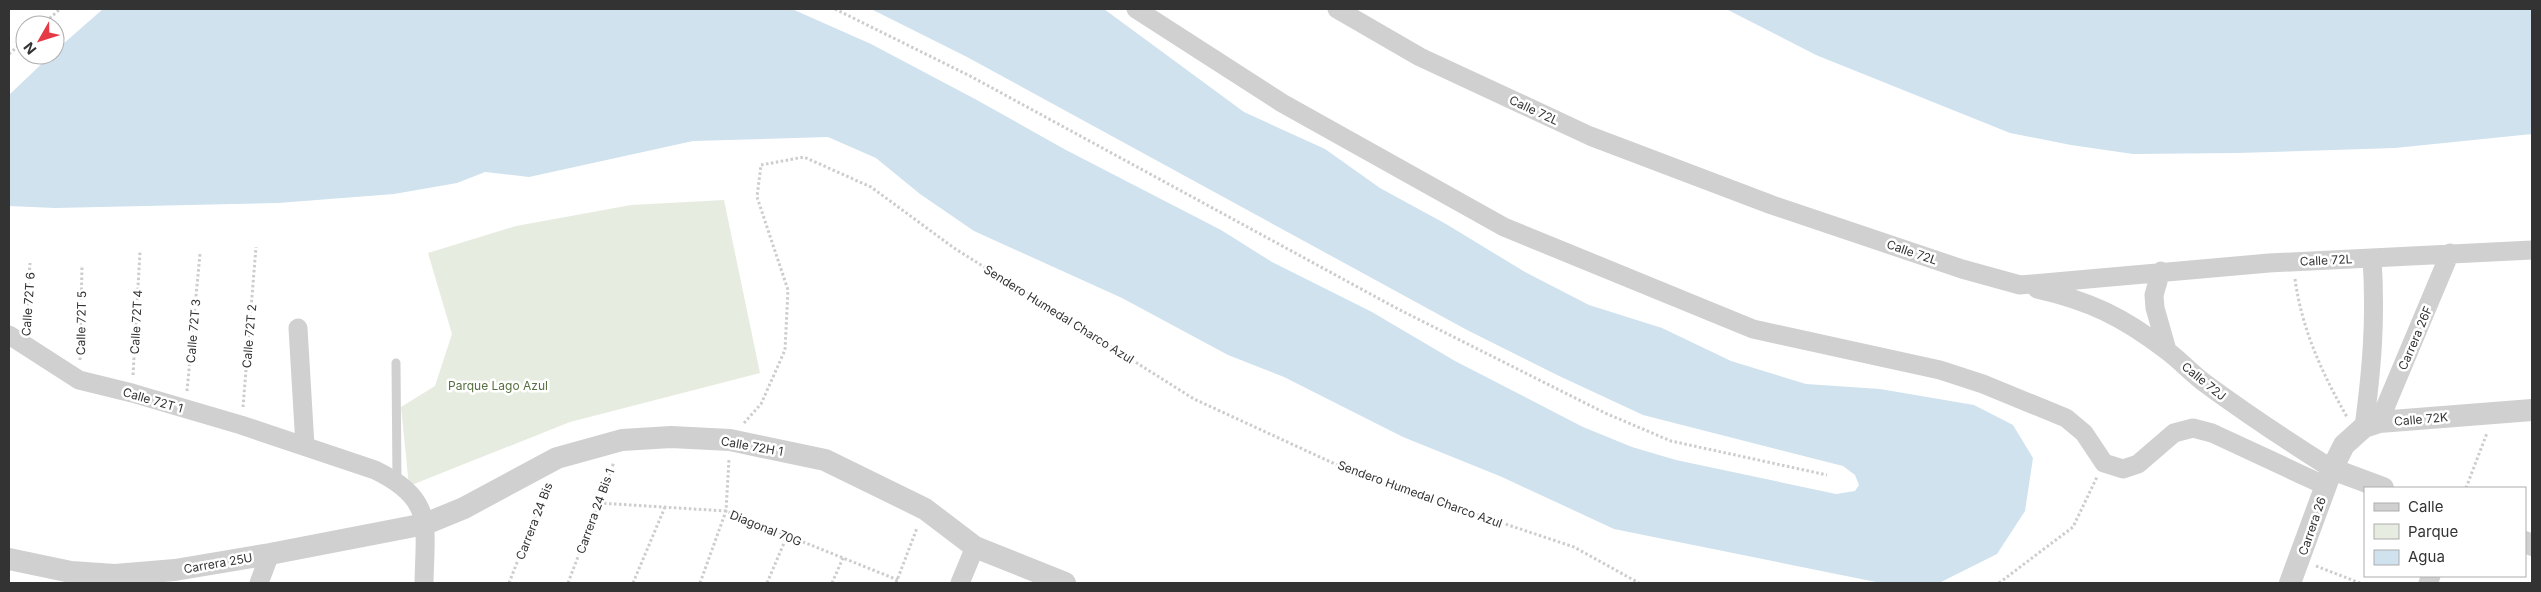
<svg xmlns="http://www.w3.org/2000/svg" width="2541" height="592" font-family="Inter,sans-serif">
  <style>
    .green { fill: #e6ecdf }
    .water { fill: #cfe2ee }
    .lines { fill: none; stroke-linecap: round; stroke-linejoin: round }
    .path { stroke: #cdcdcd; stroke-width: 3; stroke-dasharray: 2.5 2.5; stroke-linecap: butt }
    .service { stroke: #d0d0d0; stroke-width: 9 }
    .minor { stroke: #d0d0d0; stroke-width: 19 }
    .tertiary { stroke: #d0d0d0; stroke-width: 22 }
    .labels { text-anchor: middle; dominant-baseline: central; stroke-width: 5; stroke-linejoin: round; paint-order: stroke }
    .street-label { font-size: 12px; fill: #333; stroke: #fff }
    .park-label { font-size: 12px; fill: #56703f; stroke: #fff }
  </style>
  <rect width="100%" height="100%" fill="#fff"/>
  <path class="green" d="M724,200L760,373L570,422L409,486L401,407L435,386L452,334L428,253L516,226L631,205Z"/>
  <path class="water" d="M103,9H792L871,44L975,99L1066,150L1221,230L1272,262L1372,312L1455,361L1583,427L1632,447L1676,460L1836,494L1855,491L1859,485L1855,475L1843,466L1643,415L1557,375L1467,330L967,57L871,9H1104L1244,112L1325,149L1380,188L1446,224L1525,272L1589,305L1662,328L1731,361L1806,384L1880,389L1974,405L2013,425L2033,458L2025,511L1997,554L1941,582L1881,583L1614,529L1502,477L1403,437L1284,377L1228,355L1122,298L974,231L920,194L876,158L828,137L693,141L529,177L485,172L457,183L394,194L278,203L55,208L9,206V95L51,55H55V51Z
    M1726,9H2532V134L2395,148L2237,153L2133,154L2071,145L2010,133L1816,55Z"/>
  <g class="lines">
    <path class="path" d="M835,9L972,77L1398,309L1605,413L1671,441L1827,475
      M42,25L60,9
      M9,54L25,40
      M2295,279C2302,330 2322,373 2347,417
      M26,325L30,263
      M80,360L82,266
      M133,375L140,252
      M187,391L200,254
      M243,407L256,247
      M744,423L761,404L785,350L788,290L757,197L761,165L804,157L871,187L954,248L1194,399L1359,475L1574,547L1639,583
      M2466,488L2487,433
      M599,503L726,511L898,580
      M2316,566L2360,583
      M509,583L547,486
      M568,583L614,462
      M633,583L665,507
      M700,583L726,511L729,459
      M767,583L787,536
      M832,583L843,558
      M896,583L917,528
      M1999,583L2073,527L2097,477"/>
    <path class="service" d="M396,363L397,481"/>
    <path class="minor" d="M1136,9L1282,103L1504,227L1753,329L1940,370L1983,384L2066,418L2084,433L2104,463L2123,469L2138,464L2174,433L2193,428L2212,433L2326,486
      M1337,9L1420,57L1590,136L1772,205L1962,269L2020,285L2269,263L2532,250
      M2161,271L2154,295L2155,308L2167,350
      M2037,289C2090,301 2123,317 2166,350C2180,360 2192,374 2206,384C2247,414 2289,442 2332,469
      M298,328L305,446
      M9,335L79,380L132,393L241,425L375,470C435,499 425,525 424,583
      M2379,422L2450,253
      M2364,427C2372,367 2376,319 2372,258
      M259,583L270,554
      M960,583L975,547
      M2428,583L2431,576"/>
    <path class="tertiary" d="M2332,469L2383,488
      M2525,542L2532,545
      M9,559L71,572L115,575L175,570L270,554L425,524L464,508L557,458L622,440L671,437L730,440L825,460L925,509L975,547L1065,583
      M2290,583L2332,469L2344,445L2364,427L2379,422L2532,410"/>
  </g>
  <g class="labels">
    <g class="street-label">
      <text transform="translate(1534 110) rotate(25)">Calle 72L</text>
      <text transform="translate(1912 252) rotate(19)">Calle 72L</text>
      <text transform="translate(2326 260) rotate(-3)">Calle 72L</text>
      <text transform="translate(28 304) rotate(-86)">Calle 72T 6</text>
      <text transform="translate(1059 314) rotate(32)">Sendero Humedal Charco Azul</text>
      <text transform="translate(136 322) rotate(-87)">Calle 72T 4</text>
      <text transform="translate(81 323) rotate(-89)">Calle 72T 5</text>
      <text transform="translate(193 331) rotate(-85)">Calle 72T 3</text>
      <text transform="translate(249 336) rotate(-85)">Calle 72T 2</text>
      <text transform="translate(2415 338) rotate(-67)">Carrera 26F</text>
      <text transform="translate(2204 381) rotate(39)">Calle 72J</text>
      <text transform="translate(153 400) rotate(16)">Calle 72T 1</text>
      <text transform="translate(2421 419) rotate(-5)">Calle 72K</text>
      <text transform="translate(752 446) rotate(10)">Calle 72H 1</text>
      <text transform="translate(1420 494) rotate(20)">Sendero Humedal Charco Azul</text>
      <text transform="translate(595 511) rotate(-70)">Carrera 24 Bis 1</text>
      <text transform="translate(534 521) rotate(-69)">Carrera 24 Bis</text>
      <text transform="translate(2312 526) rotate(-71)">Carrera 26</text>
      <text transform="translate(766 528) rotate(22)">Diagonal 70G</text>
      <text transform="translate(218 563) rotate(-10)">Carrera 25U</text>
    </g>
    <g class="park-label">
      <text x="498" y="385">Parque Lago Azul</text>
    </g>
  </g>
  <rect width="2541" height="592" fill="none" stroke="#333333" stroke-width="20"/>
  <rect x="2364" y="487" width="162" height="90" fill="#ffffff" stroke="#adadad"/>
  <rect x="2374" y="503" width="25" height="8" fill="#d0d0d0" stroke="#adadad"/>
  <text x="2408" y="512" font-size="15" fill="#333333">Calle</text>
  <rect x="2374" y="524" width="25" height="15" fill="#e6ecdf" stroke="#adadad"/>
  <text x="2408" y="537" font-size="15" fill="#333333">Parque</text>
  <rect x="2374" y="550" width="25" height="15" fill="#cfe2ee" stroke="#adadad"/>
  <text x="2408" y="562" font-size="15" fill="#333333">Agua</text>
  <g transform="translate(40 40) rotate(231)"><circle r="24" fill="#ffffff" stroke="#adadad"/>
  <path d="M0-4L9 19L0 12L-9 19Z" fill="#e63946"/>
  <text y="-8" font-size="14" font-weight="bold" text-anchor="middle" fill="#333333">N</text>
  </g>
</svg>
